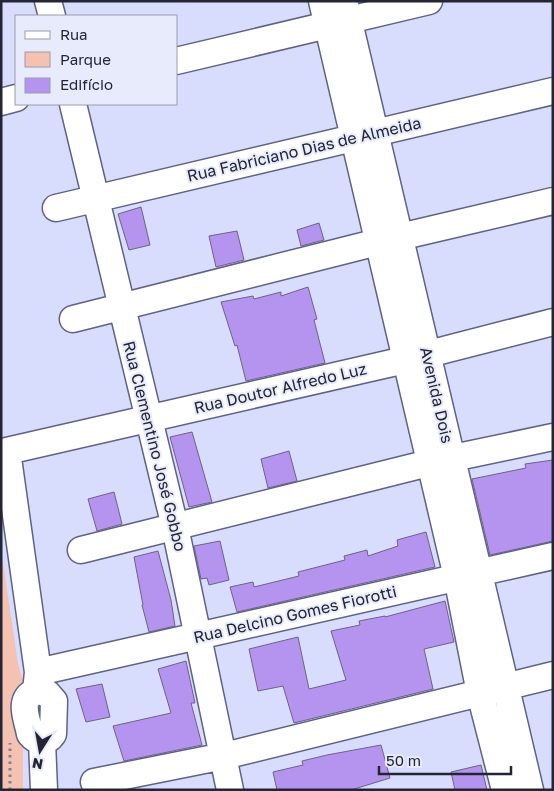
<svg xmlns="http://www.w3.org/2000/svg" width="554" height="791" font-family="'Golos Text',sans-serif">
  <style>
    .green { fill: #f5c1b0 }
    .building { fill: #b494ef; stroke: #6d6285 }
    .lines { fill: none; stroke-linecap: round; stroke-linejoin: round }
    .minor-casing { stroke: #5e6285; stroke-width: 29 }
    .path { stroke: #7e8199; stroke-width: 3; stroke-dasharray: 2.5 4; stroke-linecap: butt }
    .minor { stroke: #fff; stroke-width: 26 }
    .labels { text-anchor: middle; dominant-baseline: central; stroke-width: 4; stroke-linejoin: round; paint-order: stroke }
    .street-label { font-size: 16px; fill: #232534; stroke: #e8ebfb }
  </style>
  <rect width="100%" height="100%" fill="#d8dcfd"/>
  <path class="green" d="M1,549L18,664L23,681L19,689L23,736V790H1Z"/>
  <path class="building" d="M141,207L150,245L129,250L118,214Z
    M319,223L324,240L301,246L297,230Z
    M237,231L244,260L216,267L209,236Z
    M308,287L317,319L314,320L325,363L246,381L237,345L235,346L221,302L253,296L254,299L281,292V296Z
    M192,432L212,502L189,507L170,437Z
    M289,451L297,481L268,488L261,459Z
    M553,460V541L490,555L472,479L526,468L525,464Z
    M114,492L122,524L97,531L88,499Z
    M426,532L435,567L237,612L230,587L253,582L254,587L299,576L298,572L345,560L344,556L367,550L368,556L398,546L397,540Z
    M220,541L229,580L209,585L207,578L201,579L194,546Z
    M158,551L171,600L175,626L149,632L142,605H143L134,557Z
    M445,601L454,642L424,649L433,689L294,723L283,686L258,691L249,649L298,637L309,689L346,680L331,631L360,625L359,621L385,616V617Z
    M186,661L195,703H191L202,745L124,761L113,726L171,713L158,669Z
    M102,684L110,717L86,722L76,689Z
    M381,745L390,778L351,790H277L273,772L303,765L302,761L327,755Z
    M481,765L487,790H455L451,772Z"/>
  <g class="lines">
    <defs>
      <path id="minor" d="M48,1L52,16
        M322,1L457,577L480,693L505,790
        M344,1L530,790
        M176,61L429,1
        M1,102L16,98
        M73,104L175,527L230,790
        M56,208L553,91
        M73,319L378,242L553,201
        M81,550L429,463L553,437
        M38,672L553,556
        M36,691L38,672L7,451L405,360L553,322
        M36,691L47,693L54,701L53,734C47,743 37,743 30,734C27,718 17,699 36,691Z
        M42,741L44,790
        M94,782L224,756L553,675"/>
    </defs>
    <use href="#minor" class="minor-casing"/>
    <path class="path" d="M10,790V743"/>
    <use href="#minor" class="minor"/>
  </g>
  <g class="labels">
    <g class="street-label">
      <text transform="translate(304 149) rotate(-13)">Rua Fabriciano Dias de Almeida</text>
      <text transform="translate(280 388) rotate(-13)">Rua Doutor Alfredo Luz</text>
      <text transform="translate(437 395) rotate(77)">Avenida Dois</text>
      <text transform="translate(155 446) rotate(76)">Rua Clementino José Gobbo</text>
      <text transform="translate(295 614) rotate(-13)">Rua Delcino Gomes Fiorotti</text>
    </g>
  </g>
  <rect width="554" height="791" fill="none" stroke="#232534" stroke-width="5"/>
  <rect x="15" y="15" width="162" height="90" fill="#e8ebfb" stroke="#999cab"/>
  <rect x="25" y="31" width="25" height="8" fill="#ffffff" stroke="#999cab"/>
  <text x="60" y="40" font-size="15" fill="#232534">Rua</text>
  <rect x="25" y="52" width="25" height="15" fill="#f5c1b0" stroke="#999cab"/>
  <text x="60" y="65" font-size="15" fill="#232534">Parque</text>
  <rect x="25" y="78" width="25" height="15" fill="#b494ef" stroke="#999cab"/>
  <text x="60" y="90" font-size="15" fill="#232534">Edifício</text>
  <g transform="translate(40 751) rotate(191)" stroke="#e8ebfb" stroke-width="4" paint-order="stroke">
  <path d="M0-4L9 19L0 12L-9 19Z" fill="#232534"/>
  <text y="-8" font-size="14" font-weight="bold" text-anchor="middle" fill="#232534">N</text>
  </g>
  <path d="M379 766v8h132v-8" fill="none" stroke="#232534" stroke-width="2.5"/>
  <text x="386" y="766" font-size="15" fill="#232534" stroke="#e8ebfb" stroke-width="4" paint-order="stroke">50 m</text>
</svg>
